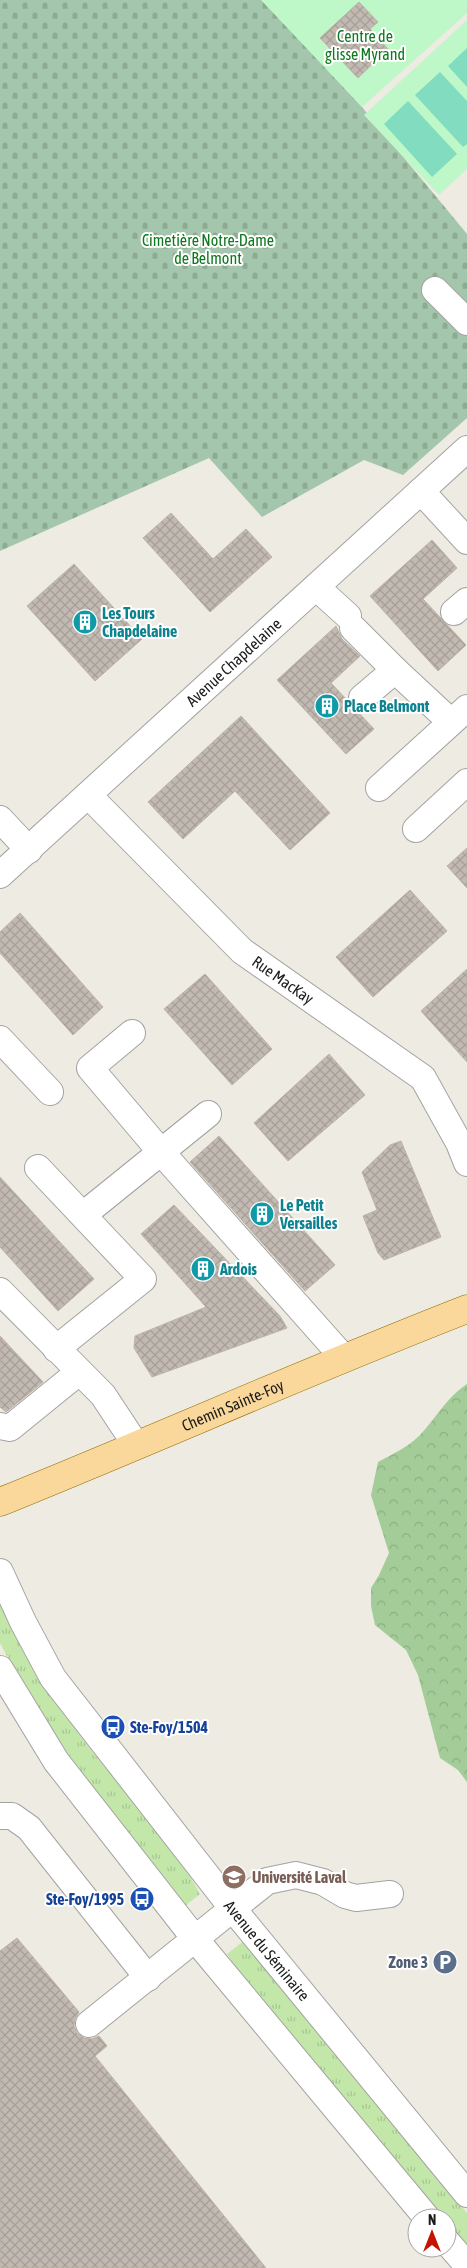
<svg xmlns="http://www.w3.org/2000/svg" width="467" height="2268" font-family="'Asap Condensed',sans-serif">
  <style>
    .grass { fill: url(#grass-tufts) }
    .forest { fill: url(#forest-crowns) }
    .cemetery { fill: url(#cemetery-stones) }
    .park { fill: #bff8c8 }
    .pitch { fill: #81dcc0 }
    .building { fill: url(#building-cross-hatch); stroke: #bfb2a5 }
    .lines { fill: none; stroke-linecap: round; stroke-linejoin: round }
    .minor-casing { stroke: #a3a3a3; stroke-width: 28 }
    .major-casing { stroke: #926d03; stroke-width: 29 }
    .minor { stroke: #fff; stroke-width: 26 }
    .major { stroke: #fad89b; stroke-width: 28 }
    .labels { text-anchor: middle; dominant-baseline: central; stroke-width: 4; stroke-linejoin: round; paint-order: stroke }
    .park-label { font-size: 16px; fill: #0d781e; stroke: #fff }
    .culture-label { font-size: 16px; font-weight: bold; fill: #0d838f; stroke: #fff; text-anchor: start }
    .street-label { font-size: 16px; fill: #1c1c1c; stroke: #fff }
    .transit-label { font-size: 16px; font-weight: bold; fill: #164399; stroke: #fff; text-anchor: start }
    .education-label { font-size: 16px; font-weight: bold; fill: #785e54; stroke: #fff; text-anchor: start }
    .service-label { font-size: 16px; font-weight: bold; fill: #4e5e75; stroke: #fff; text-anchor: end }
  </style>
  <defs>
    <pattern id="grass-tufts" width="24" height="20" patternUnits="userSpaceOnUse" patternTransform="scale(1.25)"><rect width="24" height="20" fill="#c3e7a9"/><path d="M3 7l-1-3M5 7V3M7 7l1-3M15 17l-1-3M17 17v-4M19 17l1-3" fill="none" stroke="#a7c691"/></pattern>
    <pattern id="forest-crowns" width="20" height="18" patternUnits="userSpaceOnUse" patternTransform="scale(1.25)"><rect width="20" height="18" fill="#a3cc98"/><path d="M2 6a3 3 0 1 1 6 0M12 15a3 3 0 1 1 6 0" fill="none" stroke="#8caf82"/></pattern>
    <pattern id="cemetery-stones" width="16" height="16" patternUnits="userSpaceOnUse" patternTransform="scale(1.25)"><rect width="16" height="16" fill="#a4c6ac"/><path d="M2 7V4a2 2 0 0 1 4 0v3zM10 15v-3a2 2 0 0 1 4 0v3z" fill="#8daa93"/></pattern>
    <pattern id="building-cross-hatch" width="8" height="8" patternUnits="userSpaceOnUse" patternTransform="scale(1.25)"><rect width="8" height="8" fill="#c2bab2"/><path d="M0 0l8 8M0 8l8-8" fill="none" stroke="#a69f98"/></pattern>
  </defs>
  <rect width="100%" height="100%" fill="#eeebe2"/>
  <path class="grass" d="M0,1600C26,1646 50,1694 81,1737C120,1789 170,1835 200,1894L185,1906L94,1792L26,1692L0,1643Z
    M245,1940L467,2213V2251L447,2227V2218H439L241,1975L227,1954Z"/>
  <path class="forest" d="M467,1384V1782L458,1770L440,1758L418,1675L406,1650L375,1625L371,1606V1588L379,1575L389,1553L371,1495L378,1462C393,1454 408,1447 420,1435C436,1418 447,1397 467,1384Z"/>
  <path class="cemetery" d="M0,0H262L362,107L467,234V418L403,475L364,460L262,517L209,458L0,551Z"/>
  <path class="park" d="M261,0H467V13L362,107Z
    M467,20V169L439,195L364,115Z"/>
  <path class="pitch" d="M467,48V87L448,66Z
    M440,72L467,101V144L463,147L415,95Z
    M408,101L457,154L432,177L384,124Z"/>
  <path class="building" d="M359,2L378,22L370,29L388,49L358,78L320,38Z
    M171,513L213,559L246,529L272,557L210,612L143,538Z
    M432,540L457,568L423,599L466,645L438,671L370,596Z
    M74,564L142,639L95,681L27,606Z
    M336,626L342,639L360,656L331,683L347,700L351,708L358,712L374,729L346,754L277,680Z
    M241,716L330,813L290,850L235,791L183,839L148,802Z
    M467,848V888L447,866Z
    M410,890L447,931L373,997L336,957Z
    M20,913L103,1007L73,1035L0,953V932Z
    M467,969V1062L421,1011Z
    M205,974L272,1049L232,1085L164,1009Z
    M329,1054L365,1095L288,1161L254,1123Z
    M219,1136L335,1265L305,1291L190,1162Z
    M401,1141L441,1237L384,1260L378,1253L363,1216L377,1210L362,1172L390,1145Z
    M0,1177L94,1279L58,1311L0,1247Z
    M174,1205L280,1316L287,1328L152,1377L134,1348L135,1336L206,1307L141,1234Z
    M0,1336L43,1382L6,1412L0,1407Z
    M17,1938L79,2012L75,2019L74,2026L77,2033L84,2038L92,2039L99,2036L107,2046L95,2056L266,2268H0V1951Z"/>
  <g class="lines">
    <defs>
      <g id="minor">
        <path d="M435,290L467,322"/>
        <path d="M421,491L467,541"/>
        <path d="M316,587L348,616"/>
        <path d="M454,612L467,601"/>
        <path d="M353,628L395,670"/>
        <path d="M362,698L395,670L451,722"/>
        <path d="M379,788L467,708"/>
        <path id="s1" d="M89,796L242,951L423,1078L459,1143L467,1163"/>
        <path d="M0,819L29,850"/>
        <path d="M416,829L467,782"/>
        <path id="s2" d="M0,875L467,449"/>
        <path d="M132,1033L90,1068L161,1152L343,1357"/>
        <path d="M0,1039L50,1092"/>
        <path d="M38,1168L143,1279L56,1349"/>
        <path d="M83,1215L208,1114"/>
        <path d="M0,1291L103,1395L136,1445"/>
        <path d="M0,1426L10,1428L79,1372"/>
        <path id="s3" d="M0,1572L23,1622L53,1678L233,1909L467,2194"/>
        <path d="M0,1669L56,1761L196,1940L427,2218"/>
        <path d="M0,1816H12L29,1828L148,1978"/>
        <path d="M89,2024L267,1881L296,1875L323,1882L345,1895L356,1898L390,1894"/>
        <path d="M447,2242L467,2265"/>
      </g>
      <g id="major">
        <path id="s4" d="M0,1502C156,1439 310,1370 467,1309"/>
      </g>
    </defs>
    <use href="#minor" class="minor-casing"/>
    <use href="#major" class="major-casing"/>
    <use href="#minor" class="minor"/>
    <use href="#major" class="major"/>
  </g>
  <defs>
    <symbol id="building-disc" viewBox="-11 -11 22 22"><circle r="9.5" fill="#0f9aa8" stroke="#fff"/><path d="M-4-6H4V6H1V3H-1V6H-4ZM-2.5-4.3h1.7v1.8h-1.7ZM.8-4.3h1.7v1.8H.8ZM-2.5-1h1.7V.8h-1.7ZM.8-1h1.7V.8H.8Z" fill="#fff"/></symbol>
    <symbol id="bus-disc" viewBox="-11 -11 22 22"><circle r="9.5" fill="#1a4fb4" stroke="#fff"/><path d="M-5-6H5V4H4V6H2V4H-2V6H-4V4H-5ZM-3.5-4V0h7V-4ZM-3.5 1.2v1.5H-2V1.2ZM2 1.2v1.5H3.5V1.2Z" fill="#fff"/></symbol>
    <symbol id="university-disc" viewBox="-11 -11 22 22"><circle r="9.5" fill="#8d6e63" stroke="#fff"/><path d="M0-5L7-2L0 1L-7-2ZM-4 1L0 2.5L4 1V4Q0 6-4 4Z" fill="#fff"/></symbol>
    <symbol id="parking-disc" viewBox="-11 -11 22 22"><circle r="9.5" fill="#5c6f8a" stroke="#fff"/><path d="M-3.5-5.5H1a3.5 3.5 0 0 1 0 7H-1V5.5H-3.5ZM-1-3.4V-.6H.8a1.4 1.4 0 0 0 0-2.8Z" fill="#fff"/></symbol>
  </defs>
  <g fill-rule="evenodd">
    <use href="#building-disc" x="71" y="608" width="28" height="28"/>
    <use href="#building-disc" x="313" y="692" width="28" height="28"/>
    <use href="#building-disc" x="248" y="1200" width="28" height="28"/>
    <use href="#building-disc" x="189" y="1255" width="28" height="28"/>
    <use href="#bus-disc" x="99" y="1713" width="28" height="28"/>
    <use href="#university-disc" x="220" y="1863" width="28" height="28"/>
    <use href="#bus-disc" x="128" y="1885" width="28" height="28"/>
    <use href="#parking-disc" x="431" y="1948" width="28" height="28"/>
  </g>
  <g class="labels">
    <g class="park-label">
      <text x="365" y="36">Centre de<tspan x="365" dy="18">glisse Myrand</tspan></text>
      <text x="208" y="240">Cimetière Notre-Dame<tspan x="208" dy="18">de Belmont</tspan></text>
    </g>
    <g class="culture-label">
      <text x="102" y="613">Les Tours<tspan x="102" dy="18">Chapdelaine</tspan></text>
      <text x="344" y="706">Place Belmont</text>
      <text x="280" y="1205">Le Petit<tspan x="280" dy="18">Versailles</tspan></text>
      <text x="220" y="1269">Ardois</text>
    </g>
    <g class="street-label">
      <text stroke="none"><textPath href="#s2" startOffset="316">Avenue Chapdelaine</textPath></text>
      <text stroke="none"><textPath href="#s1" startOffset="268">Rue MacKay</textPath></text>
      <text stroke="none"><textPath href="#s4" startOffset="252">Chemin Sainte-Foy</textPath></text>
      <text stroke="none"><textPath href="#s3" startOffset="465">Avenue du Séminaire</textPath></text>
    </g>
    <g class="transit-label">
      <text x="130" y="1727">Ste-Foy/1504</text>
      <text x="124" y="1899" text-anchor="end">Ste-Foy/1995</text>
    </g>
    <g class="education-label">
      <text x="252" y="1877">Université Laval</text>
    </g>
    <g class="service-label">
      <text x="428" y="1962">Zone 3</text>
    </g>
  </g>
  <g transform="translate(432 2233)"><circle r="24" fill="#ffffff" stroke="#a4a4a4"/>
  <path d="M0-4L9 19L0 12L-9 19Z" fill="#c51304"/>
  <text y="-8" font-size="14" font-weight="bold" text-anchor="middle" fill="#1c1c1c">N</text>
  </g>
</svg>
